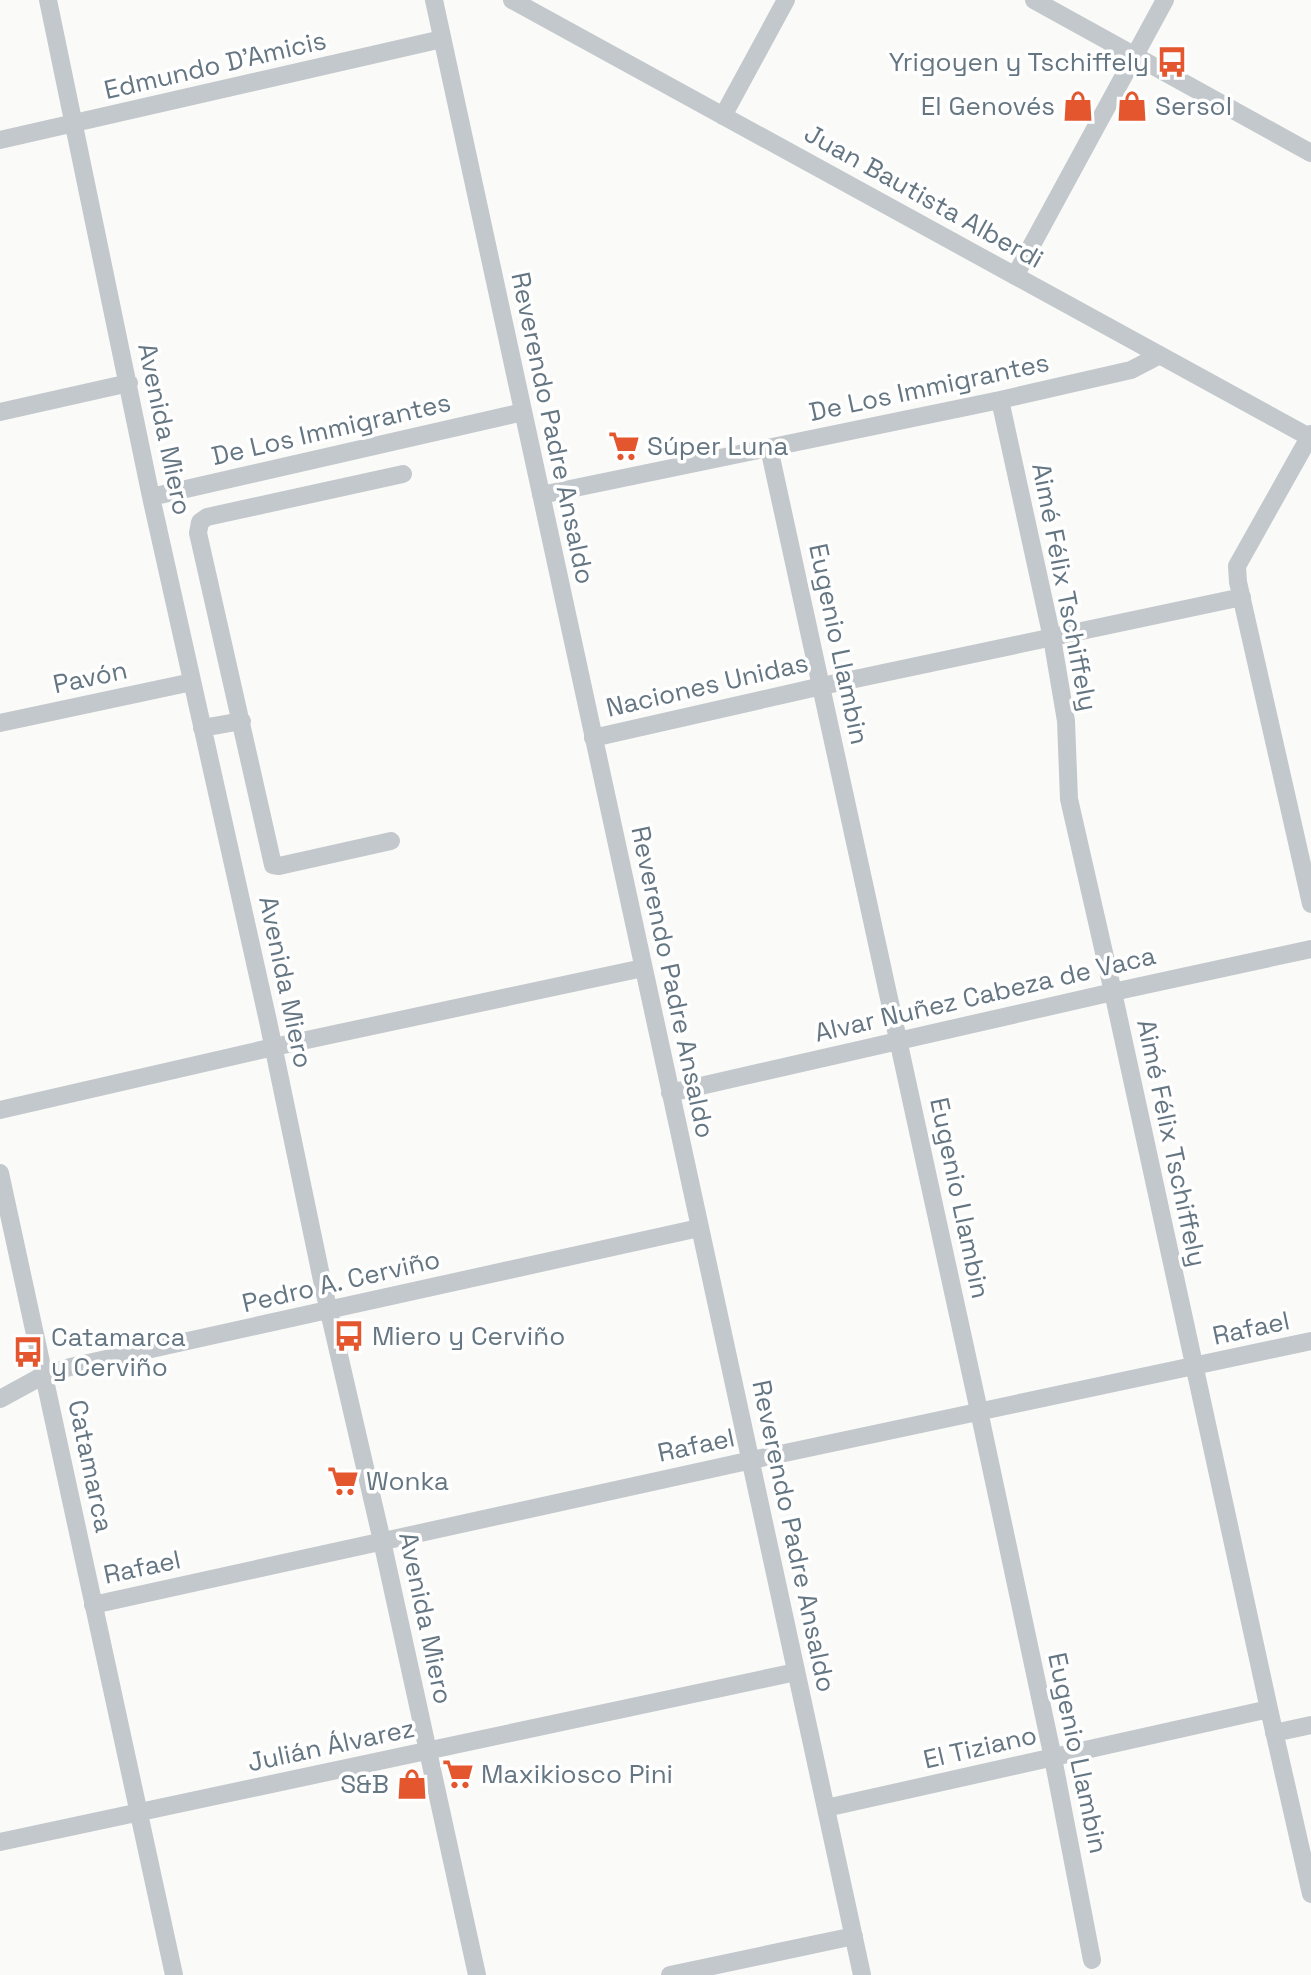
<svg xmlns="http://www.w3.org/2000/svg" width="1311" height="1975" font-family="'Space Grotesk',sans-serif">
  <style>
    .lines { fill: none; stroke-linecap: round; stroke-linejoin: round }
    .minor { stroke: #c3c8cc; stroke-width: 18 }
    .labels { text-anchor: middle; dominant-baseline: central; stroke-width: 7; stroke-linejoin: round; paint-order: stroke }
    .poi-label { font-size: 26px; fill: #657683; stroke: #fff; text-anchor: start }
    .street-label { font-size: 26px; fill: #657683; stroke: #fff }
  </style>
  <rect width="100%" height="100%" fill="#fafaf8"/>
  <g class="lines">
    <path class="minor" d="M48,0L151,497L268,1021L324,1290L382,1541L477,1975
      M434,0L862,1975
      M512,0L1311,438
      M1034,0L1311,153
      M723,116L786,0
      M0,140L442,39
      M1015,276L1165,0
      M1000,400L1052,638L1066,721L1069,799L1113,992L1269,1709L1311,1894
      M0,412L129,383
      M1311,434L1237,566L1238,582L1311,904
      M769,448L979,1411L1053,1758L1092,1960
      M541,495L1000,400L1131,370L1160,355
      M151,497L523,412
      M0,723L192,682
      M202,728L242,721
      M593,738L822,686L1242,597
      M391,841L279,866L273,865L198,533L200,522L207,517L403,474
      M670,1093L1113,992L1311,949
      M0,1110L274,1047L643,968
      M0,1173L174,1975
      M0,1399L44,1375L70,1367L699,1228
      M93,1605L752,1460L1311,1341
      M1274,1733L1311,1725
      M826,1808L1269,1709
      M0,1842L796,1672
      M670,1975L854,1936"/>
  </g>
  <defs>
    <symbol id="bus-bare" viewBox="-9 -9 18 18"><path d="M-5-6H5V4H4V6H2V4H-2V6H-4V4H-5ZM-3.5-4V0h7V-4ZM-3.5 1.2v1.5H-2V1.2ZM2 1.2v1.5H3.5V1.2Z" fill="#e4572e" stroke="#fff" stroke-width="2.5" paint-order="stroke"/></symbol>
    <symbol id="shop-bare" viewBox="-9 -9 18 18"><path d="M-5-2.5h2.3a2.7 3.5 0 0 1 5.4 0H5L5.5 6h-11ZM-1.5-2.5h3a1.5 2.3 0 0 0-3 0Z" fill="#e4572e" stroke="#fff" stroke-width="2.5" paint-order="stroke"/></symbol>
    <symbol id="supermarket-bare" viewBox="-9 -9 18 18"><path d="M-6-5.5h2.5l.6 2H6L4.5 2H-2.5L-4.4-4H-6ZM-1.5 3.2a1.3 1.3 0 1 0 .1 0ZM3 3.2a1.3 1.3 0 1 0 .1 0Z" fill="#e4572e" stroke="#fff" stroke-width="2.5" paint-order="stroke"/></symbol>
  </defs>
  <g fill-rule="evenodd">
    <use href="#bus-bare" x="1150" y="40" width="44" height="44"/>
    <use href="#shop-bare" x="1056" y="84" width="44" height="44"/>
    <use href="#shop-bare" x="1110" y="84" width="44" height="44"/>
    <use href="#supermarket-bare" x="602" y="424" width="44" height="44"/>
    <use href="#bus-bare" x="327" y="1314" width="44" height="44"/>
    <use href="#bus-bare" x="6" y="1330" width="44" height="44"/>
    <use href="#supermarket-bare" x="321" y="1459" width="44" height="44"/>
    <use href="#supermarket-bare" x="436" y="1752" width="44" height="44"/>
    <use href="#shop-bare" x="390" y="1762" width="44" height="44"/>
  </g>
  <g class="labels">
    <g class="poi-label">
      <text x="1149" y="62" text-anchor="end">Yrigoyen y Tschiffely</text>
      <text x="1055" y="106" text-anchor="end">El Genovés</text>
      <text x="1155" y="106">Sersol</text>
      <text x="647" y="446">Súper Luna</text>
      <text x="372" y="1336">Miero y Cerviño</text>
      <text x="51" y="1337">Catamarca<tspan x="51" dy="30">y Cerviño</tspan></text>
      <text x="366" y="1481">Wonka</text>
      <text x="481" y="1774">Maxikiosco Pini</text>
      <text x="389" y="1784" text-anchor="end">S&amp;B</text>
    </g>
    <g class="street-label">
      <text transform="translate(215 65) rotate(-13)">Edmundo D'Amicis</text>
      <text transform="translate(924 196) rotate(29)">Juan Bautista Alberdi</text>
      <text transform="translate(929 387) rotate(-12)">De Los Immigrantes</text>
      <text transform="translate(553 428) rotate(78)">Reverendo Padre Ansaldo</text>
      <text transform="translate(165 429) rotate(78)">Avenida Miero</text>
      <text transform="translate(331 429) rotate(-13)">De Los Immigrantes</text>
      <text transform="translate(1065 587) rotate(79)">Aimé Félix Tschiffely</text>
      <text transform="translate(839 644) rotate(78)">Eugenio Llambin</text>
      <text transform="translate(90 677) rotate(-12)">Pavón</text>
      <text transform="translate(707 685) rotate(-13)">Naciones Unidas</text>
      <text transform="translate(286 982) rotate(78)">Avenida Miero</text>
      <text transform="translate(673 982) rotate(78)">Reverendo Padre Ansaldo</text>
      <text transform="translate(985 994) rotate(-13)">Alvar Nuñez Cabeza de Vaca</text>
      <text transform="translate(1172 1143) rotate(78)">Aimé Félix Tschiffely</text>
      <text transform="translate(960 1198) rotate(78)">Eugenio Llambin</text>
      <text transform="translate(341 1281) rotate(-13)">Pedro A. Cerviño</text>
      <text transform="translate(1251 1328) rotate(-12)">Rafael</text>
      <text transform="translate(696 1445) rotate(-12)">Rafael</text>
      <text transform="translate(91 1466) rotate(78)">Catamarca</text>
      <text transform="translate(794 1536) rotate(78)">Reverendo Padre Ansaldo</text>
      <text transform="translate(142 1567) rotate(-12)">Rafael</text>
      <text transform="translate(426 1618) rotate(78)">Avenida Miero</text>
      <text transform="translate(331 1745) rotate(-12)">Julián Álvarez</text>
      <text transform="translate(980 1747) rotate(-13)">El Tiziano</text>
      <text transform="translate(1078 1753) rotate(78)">Eugenio Llambin</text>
    </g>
  </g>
</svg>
